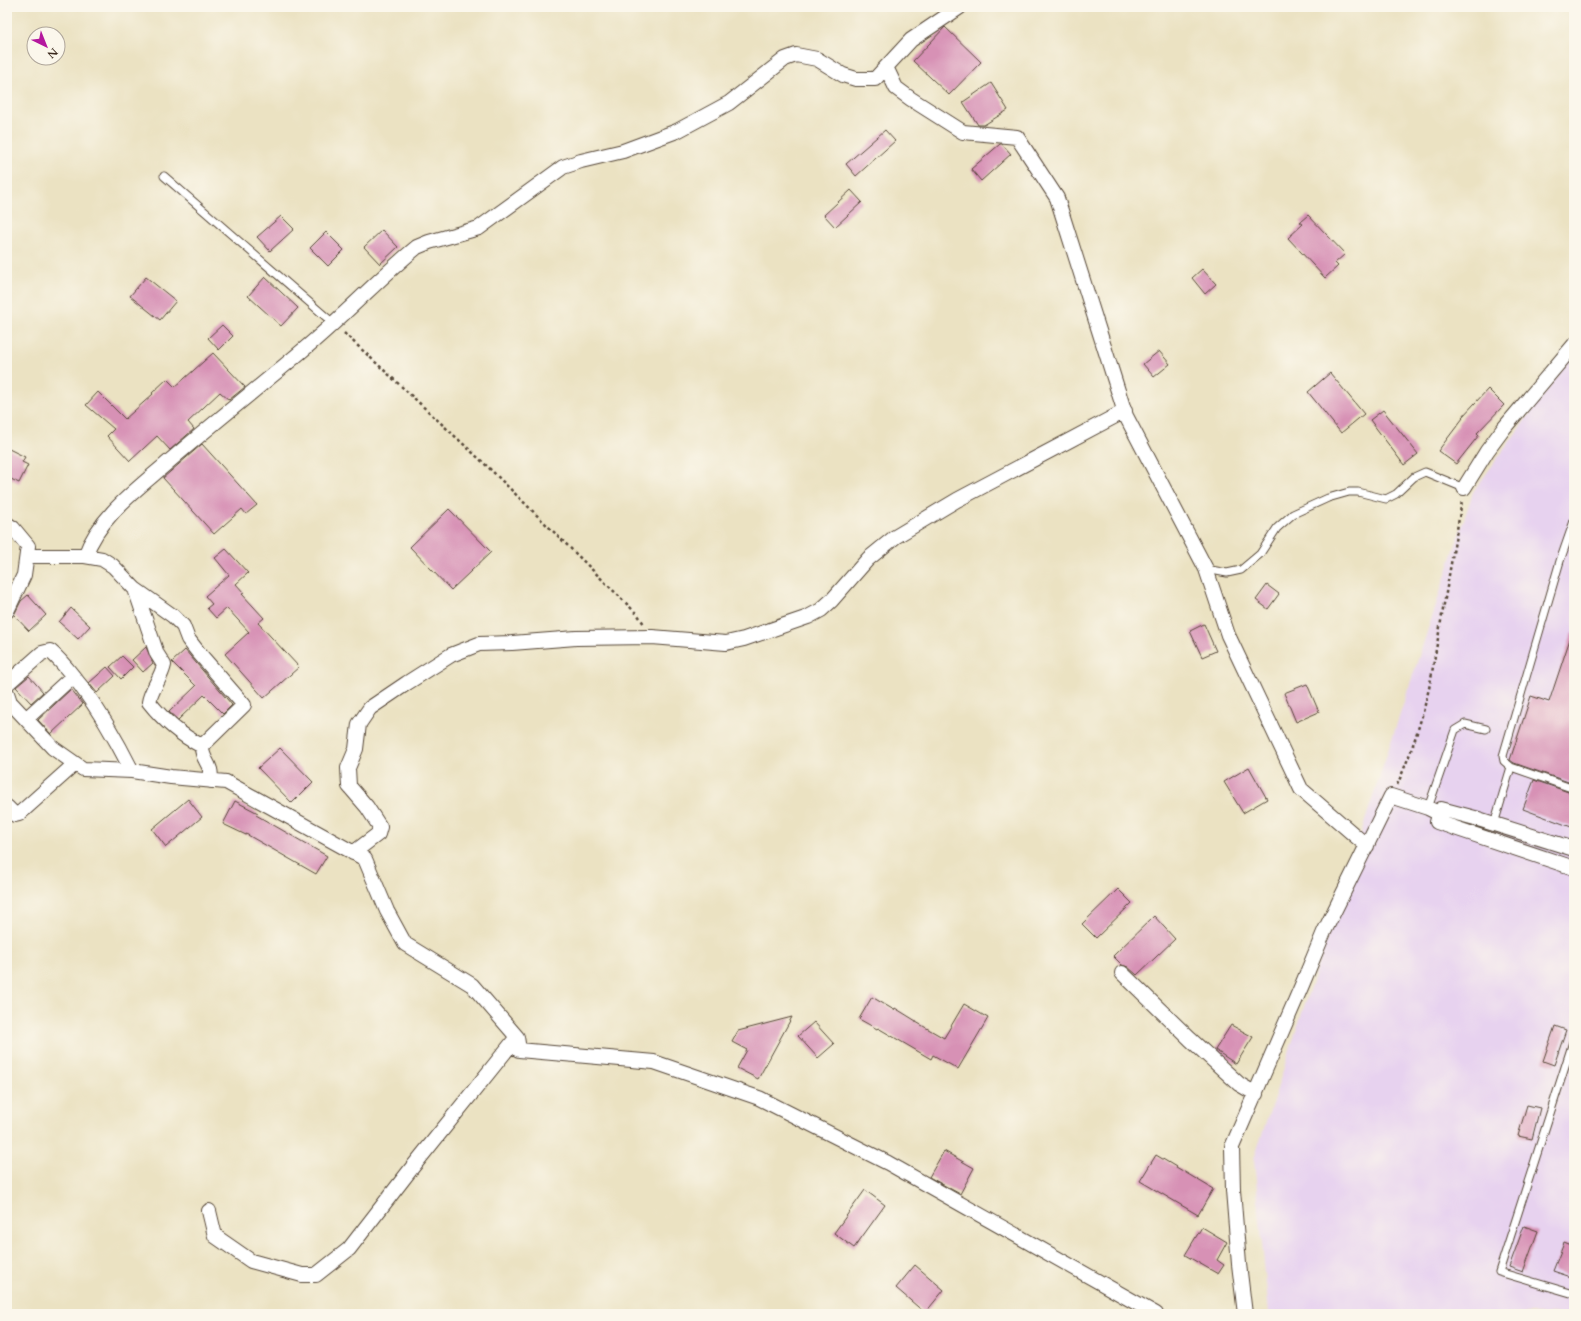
<svg xmlns="http://www.w3.org/2000/svg" width="1581" height="1321" font-family="Cardo,serif">
  <style>
    .built { fill: #e7d2ef }
    .building { fill: #d791b5 }
    .lines { fill: none; stroke-linecap: round; stroke-linejoin: round }
    .lane-casing { stroke: #554637; stroke-width: 9 }
    .street-casing { stroke: #554637; stroke-width: 16 }
    .path { stroke: #554637; stroke-width: 2.5; stroke-dasharray: 3 3; stroke-linecap: butt }
    .lane { stroke: #fff; stroke-width: 7 }
    .street { stroke: #fff; stroke-width: 14 }
  </style>
  <rect width="100%" height="100%" fill="#fbf7ec"/>
  <filter id="ink" filterUnits="userSpaceOnUse"><feTurbulence type="fractalNoise" baseFrequency=".025" numOctaves="2"/><feDisplacementMap in="SourceGraphic" scale="8" xChannelSelector="R" yChannelSelector="G"/><feConvolveMatrix kernelMatrix="1 2 1 2 8 2 1 2 1" color-interpolation-filters="sRGB"/></filter>
  <filter id="wash" filterUnits="userSpaceOnUse"><feTurbulence type="fractalNoise" baseFrequency=".012" numOctaves="4" result="noise"/><feDisplacementMap in="SourceGraphic" scale="16" xChannelSelector="R" yChannelSelector="G"/><feGaussianBlur stdDeviation="0.9" result="paint"/><feColorMatrix in="noise" values="0 0 0 0 0 0 0 0 0 0 0 0 0 0 0 0 0 1.4 0 .05"/><feComposite in="paint" operator="in"/></filter>
  <g filter="url(#wash)">
    <rect width="100%" height="100%" fill="#ebe2c2"/>
    <path class="built" d="M1574,353V1314H1269L1254,1159L1473,492Z"/>
    <g id="blocks">
      <path class="building" d="M945,27L981,62L949,95L913,61Z
        M991,83L1008,110L984,125H978L963,102Z
        M885,130L895,141L856,176L846,164Z
        M1000,144H1002L1011,154L981,181L971,169Z
        M851,190L862,202L835,227L824,215Z
        M1308,215L1345,254L1335,263L1338,266L1325,278L1288,238L1303,224L1300,222Z
        M281,216L294,229L270,251L257,237Z
        M382,230L398,247L380,264L364,247Z
        M326,232L344,250L328,266L310,248Z
        M1202,269L1216,284L1205,294L1192,278Z
        M146,277L176,301L160,320L130,296Z
        M265,277L298,308L281,326L248,296Z
        M222,325L233,336L219,350L208,338Z
        M1159,351L1170,364L1154,377L1143,364Z
        M213,353L245,387L229,400L220,392L188,422L194,429L170,450L157,436L130,461L107,436L114,429L86,405L98,392L125,419L153,394L152,393L167,379L175,387Z
        M1330,373L1364,414L1341,433L1308,392Z
        M1488,389L1504,405L1477,433L1479,435L1456,464L1438,451L1463,418L1462,417Z
        M1383,410L1418,454L1404,465L1370,420Z
        M202,444L257,505L246,514L242,509L214,534L163,478Z
        M7,448L25,457L22,462L28,465L19,483L7,477Z
        M449,509L491,552L451,590L410,547Z
        M226,549L248,573L236,584L244,593L242,594L264,618L258,623L299,667L264,698L225,654L249,632L227,608L216,618L207,608L212,604L205,596L229,575L215,558Z
        M1267,585L1279,594L1268,609L1256,600Z
        M28,595L46,615L29,631L14,615L21,601Z
        M71,608L90,626L78,639L59,622Z
        M1204,624L1216,651L1202,657L1190,631Z
        M1572,633L1574,634V784L1514,763L1510,760L1531,696L1549,702Z
        M146,647L153,663L143,672L132,660Z
        M185,650L232,705L223,714L204,695L178,720L169,712L196,686L172,662Z
        M122,656L133,667L121,679L110,667Z
        M107,667L115,676L97,693L89,683Z
        M29,676L43,692L31,703L16,687Z
        M1307,684L1319,712L1296,722L1284,693Z
        M71,689L83,704L51,734L38,720Z
        M280,748L313,782L292,803L258,768Z
        M1249,767L1267,799L1243,813L1224,782Z
        M1534,780L1574,794V828L1523,809Z
        M188,799L202,817L166,847L152,829Z
        M235,801L258,813L256,815L327,856L316,874L246,834V835L223,824Z
        M1118,889L1132,903L1096,938L1082,924Z
        M1154,916L1175,939L1137,975L1128,967L1122,965L1113,956Z
        M872,997L894,1010L895,1008L916,1021V1022L944,1038L964,1004L988,1018L958,1069L933,1055L931,1059L878,1028L877,1029L859,1019Z
        M792,1017L758,1079L737,1068L747,1050L732,1042L738,1031Z
        M814,1022L834,1044L818,1058L798,1036Z
        M1231,1025L1253,1037L1236,1064L1215,1050Z
        M1555,1026L1566,1030L1554,1065L1543,1061Z
        M1527,1105L1540,1108L1532,1139L1518,1136Z
        M944,1151L974,1168L960,1194L929,1177Z
        M1156,1155L1213,1189L1198,1215L1140,1181Z
        M865,1190L885,1205L854,1248L834,1233Z
        M1524,1226L1538,1231L1523,1272L1509,1267Z
        M1202,1227L1227,1242L1217,1260L1224,1265L1218,1274L1185,1255Z
        M1564,1243L1574,1247V1278L1553,1271Z
        M915,1265L944,1290L925,1313L896,1288Z"/>
    </g>
  </g>
  <g filter="url(#ink)">
    <use href="#blocks" fill-opacity="0" stroke="#554637" stroke-width="1"/>
    <g class="lines">
      <defs>
        <path id="lane" d="M164,176L333,323
          M1574,521L1560,561L1503,756L1504,761L1511,767L1574,789
          M1206,569L1227,573L1241,570L1260,554L1277,528L1293,514L1328,498L1349,492H1358L1386,499L1396,494L1414,477L1425,472L1464,488
          M1428,808L1455,730L1465,724L1486,729
          M1494,824L1511,767
          M1574,1039L1499,1272L1574,1294"/>
        <path id="street" d="M960,7L911,40L886,67L896,88L911,99L963,132L1017,137L1057,198L1126,416L1206,569L1228,635L1301,789L1367,846
          M1464,488L1487,451L1504,428L1574,345
          M7,524L13,528L28,546L24,575L7,611
          M27,556H85C99,517 136,490 166,464C211,425 258,388 303,350C343,317 378,279 417,247L429,242L479,228L563,167L581,161L623,151L677,131L729,103L785,59L796,55L817,59L843,75L856,79H875L886,67
          M85,556L102,559L113,566L135,589L173,616L183,626L188,639L198,652L244,705L202,746C201,761 214,764 210,781
          M135,589L157,654L164,665C161,679 151,689 149,702C164,721 180,735 202,746
          M7,684L42,653L50,651C62,661 71,674 81,686C101,713 117,741 132,771
          M7,693L10,702L53,748L83,769L132,771L171,777L226,782L365,859L387,911L405,944L472,985L517,1037L519,1050L654,1062L759,1098L888,1163L1156,1314
          M26,719L73,676
          M7,807L15,815L19,814L75,764
          M1574,849L1475,818L1441,809L1437,822L1574,868
          M353,853L378,834L380,827L367,807L349,786L348,768L356,749L359,724L370,708L407,683L451,655L479,644L512,643L576,638L652,637L726,643L744,639L808,617L821,610L832,600L868,559L895,537L957,500L1125,411
          M1122,973L1190,1039L1239,1084L1256,1094
          M209,1211L215,1236L251,1261L302,1275H316L349,1249L411,1169L517,1037
          M1245,1314L1239,1264L1233,1190L1232,1147L1302,985L1324,932L1391,796L1428,808L1440,814"/>
      </defs>
      <use href="#lane" class="lane-casing"/>
      <use href="#street" class="street-casing"/>
      <path class="path" d="M344,333L488,467L638,615L644,624
        M1397,785C1412,752 1422,719 1430,684L1462,501"/>
      <use href="#lane" class="lane"/>
      <use href="#street" class="street"/>
    </g>
  </g>
  <rect width="1581" height="1321" fill="none" stroke="#fbf7ec" stroke-width="24"/>
  <g transform="translate(46 46) rotate(137)"><circle r="19" fill="#fbf7ec" stroke="#aea59a"/>
  <path d="M0-3L7 15L0 10L-7 15Z" fill="#b5179e"/>
  <text y="-6" font-size="11" font-weight="bold" text-anchor="middle" fill="#3b2a1e">N</text>
  </g>
</svg>
